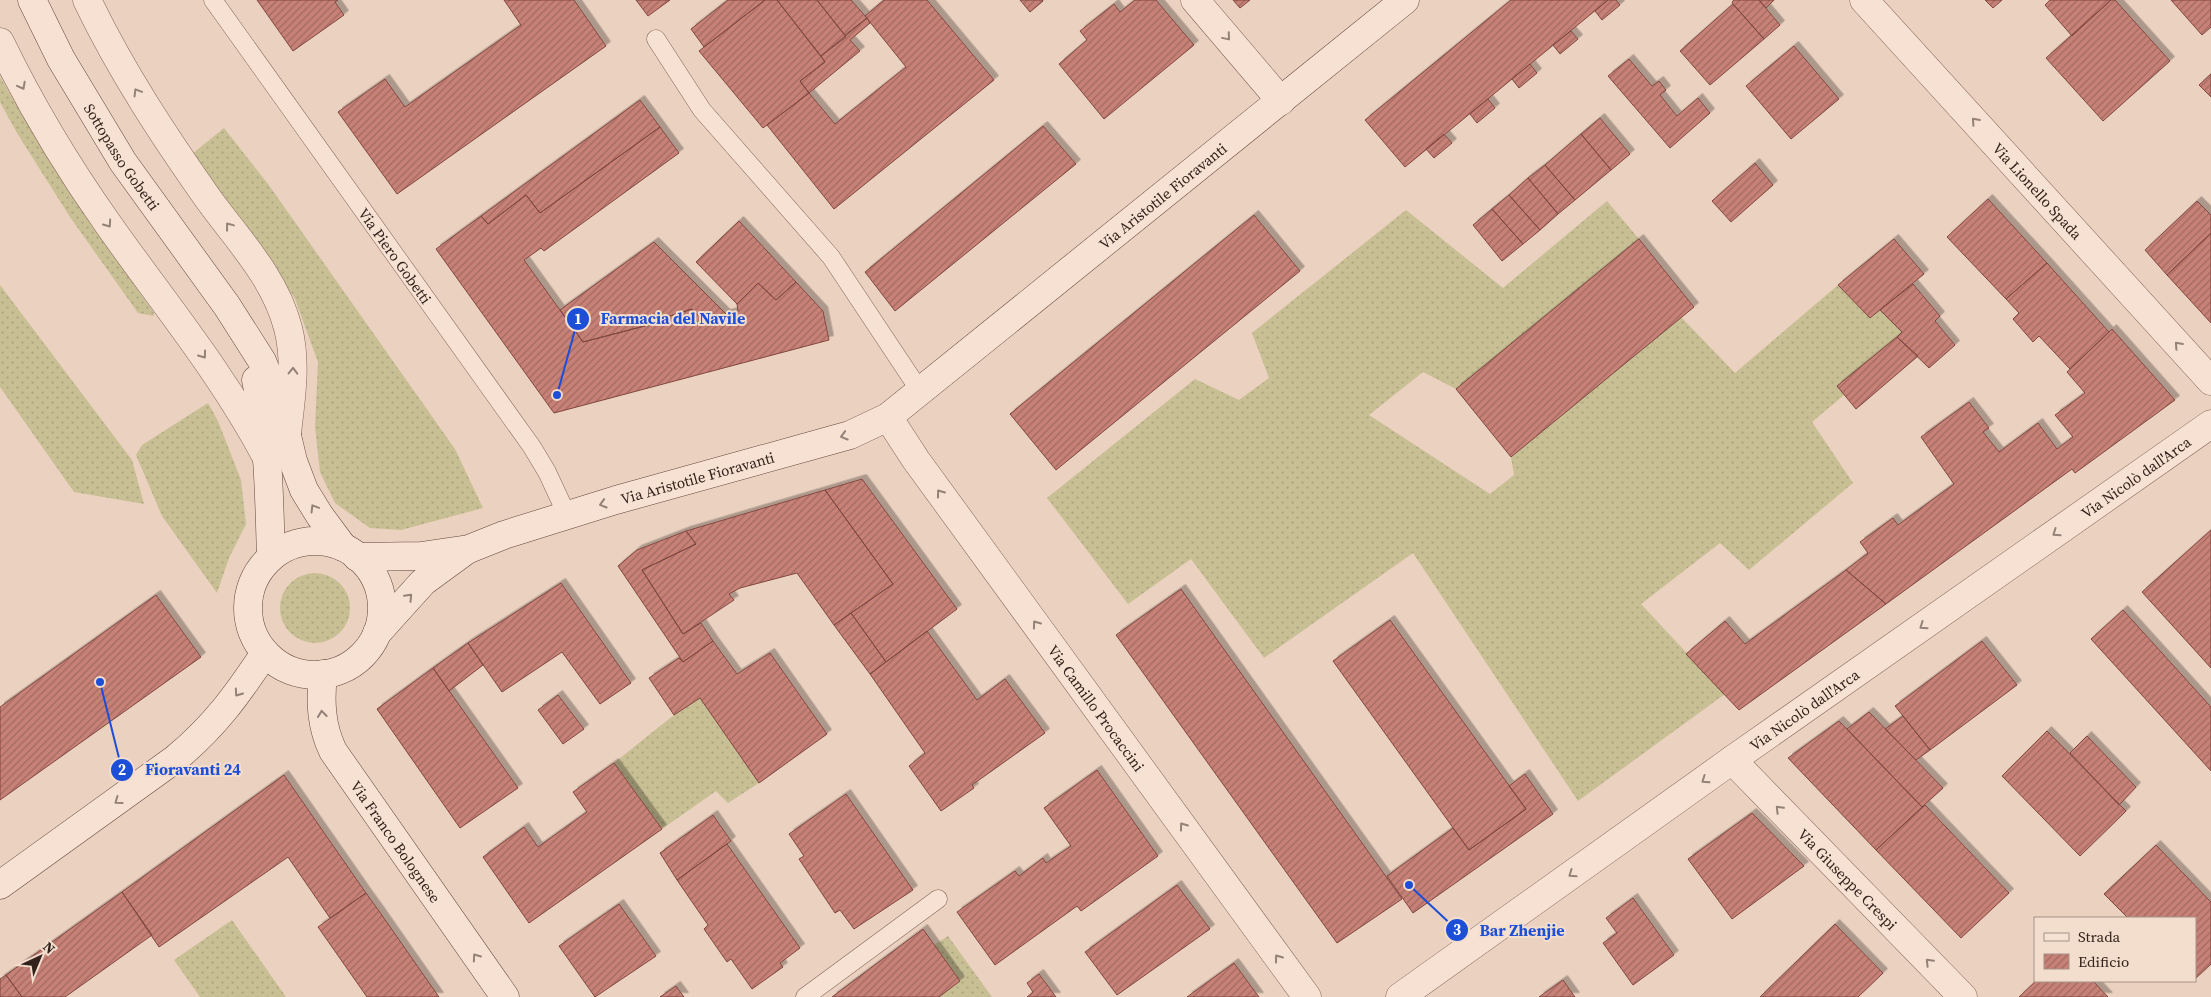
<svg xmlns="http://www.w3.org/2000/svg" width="2211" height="997" font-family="'Source Serif 4',serif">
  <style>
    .grass { fill: url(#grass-dots) }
    .building { fill: url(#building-hatch); stroke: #804740; filter: url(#shadow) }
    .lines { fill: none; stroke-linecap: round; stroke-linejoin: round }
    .lane-casing { stroke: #836359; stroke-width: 19 }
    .street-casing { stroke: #836359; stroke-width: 29 }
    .secondary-casing { stroke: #64453c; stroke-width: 29 }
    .lane { stroke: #f6e1d2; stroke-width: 18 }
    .street { stroke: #f6e1d2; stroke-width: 28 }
    .secondary { stroke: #f6e1d2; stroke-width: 28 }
    .oneway { stroke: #948177 }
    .labels { text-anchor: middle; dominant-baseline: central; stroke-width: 4; stroke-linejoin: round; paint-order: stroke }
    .street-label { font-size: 15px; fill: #33211c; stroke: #f3dece }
    .leader { fill: none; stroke: #1d4ed8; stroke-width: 2 }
    .callout-dot { fill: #1d4ed8; stroke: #f3dece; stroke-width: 2 }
    .mark-label { font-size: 15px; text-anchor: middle; font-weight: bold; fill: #fff }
    .callout-label { font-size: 16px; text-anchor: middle; font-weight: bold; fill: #1d4ed8; stroke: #f3dece; stroke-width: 4; stroke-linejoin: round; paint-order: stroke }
  </style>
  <defs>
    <pattern id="grass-dots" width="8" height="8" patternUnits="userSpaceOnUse" patternTransform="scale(1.25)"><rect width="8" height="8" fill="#c8bf94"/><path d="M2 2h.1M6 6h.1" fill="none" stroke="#aca47f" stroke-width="1.8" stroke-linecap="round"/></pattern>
    <pattern id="building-hatch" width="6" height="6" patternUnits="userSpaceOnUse" patternTransform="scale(1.25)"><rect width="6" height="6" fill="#c78177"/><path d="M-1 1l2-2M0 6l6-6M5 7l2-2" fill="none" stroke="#a26961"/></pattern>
    <filter id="shadow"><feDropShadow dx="4.5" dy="-4.5" stdDeviation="0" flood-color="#0004"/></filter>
  </defs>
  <rect width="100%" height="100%" fill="#ebd1bf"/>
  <path class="grass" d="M0,77L63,183L154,313V316L138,313L70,217L17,133L0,102Z
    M224,128L268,184L455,449L483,508L401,530L370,528L335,503L320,472L315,427L318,362L295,299L248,228L192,154Z
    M1607,201L1639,239L1456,389L1423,372L1369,415L1490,494L1514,475L1511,457L1681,317L1735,373L1838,285L1870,318L1880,310L1902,332L1844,395L1812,422L1853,483L1749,570L1720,543L1641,604L1725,694L1578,801L1413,553L1264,658L1191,559L1128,604L1047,498L1195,379L1239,400L1269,378L1252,333L1406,210L1503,288Z
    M0,285L132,460L144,504L74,492L0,387Z
    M208,403L218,421L241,480L246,524L229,558L217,593L162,516L136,455L142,445Z
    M280 608a35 35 0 1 1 70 0a35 35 0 1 1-70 0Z
    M700,698L759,783L728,803L716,791L662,829L614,763L674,715Z
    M232,920L286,997H200L174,960Z
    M948,936L992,997H939L960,981L934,945Z"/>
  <path class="building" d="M257,0H338L335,2L344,15L293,51Z
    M504,0H574L606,46L397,194L338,112L385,79L405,107L521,25Z
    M636,0H670L648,16Z
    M728,0H765L704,47L691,29Z
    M765,0H777L825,62L800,81L809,93L763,128L699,51Z
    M777,0H817L846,37L821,56Z
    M817,0H851L867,18L845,35Z
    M884,0H927L994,80L834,209L767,125L809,93L835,124L906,67L865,16Z
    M1020,0H1042L1043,1L1030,12Z
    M1135,0H1156L1194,45L1104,119L1059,64L1087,40L1080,31L1114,4L1120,12Z
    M1233,0H1250L1240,8Z
    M1511,0H1608L1405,167L1365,120Z
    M1608,0H1616L1620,5L1602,20L1595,11Z
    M1734,0H1759L1780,25L1764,39L1733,4L1732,2Z
    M1759,0H1774L1766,8Z
    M1985,0H2002L1993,8Z
    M2050,0H2111L2072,36L2045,5Z
    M2111,0H2115L2170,61L2103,121L2046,58Z
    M2171,0H2211V27L2202,35Z
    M1733,4L1764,39L1710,85L1680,51Z
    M867,18L870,23L850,40L860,51L809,93L800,81L825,62L821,56Z
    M1571,31L1578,39L1560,54L1553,45Z
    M1794,46L1839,99L1791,139L1746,86Z
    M1629,59L1652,86L1659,81L1666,90L1660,95L1677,116L1698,98L1710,113L1670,148L1608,76Z
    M1530,64L1537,73L1519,88L1512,79Z
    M2211,74V97L2199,85Z
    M1488,99L1495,108L1477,123L1470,114Z
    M640,100L660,127L540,213L526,195L488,224L481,216Z
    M1600,118L1630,154L1611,170L1581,134Z
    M1043,126L1076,164L895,311L865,272Z
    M660,127L679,153L544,251L541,248L524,260L583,342L660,322V319L692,309L703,320L738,311L737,304L758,283L776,300L796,282L823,311L829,340L554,413L436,249L481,216L488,224L526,195L540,213Z
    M1444,134L1452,143L1434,158L1426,149Z
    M1581,134L1611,170L1575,200L1545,165Z
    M1755,163L1773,185L1731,222L1712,201Z
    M1545,165L1575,200L1558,214L1528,178Z
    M1528,178L1558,214L1540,230L1509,195Z
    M1509,195L1540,230L1523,244L1492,209Z
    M1988,199L2047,263L2006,299L1947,237Z
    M2197,201L2211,215V233L2167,275L2145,250Z
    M1492,209L1523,244L1502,261L1473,225Z
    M1254,215L1300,271L1056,470L1010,414Z
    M739,221L796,282L776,300L758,283L737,304L696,262Z
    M2211,233V323L2167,275Z
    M1639,239L1694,307L1511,457L1456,389Z
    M1894,239L1924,274L1870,318L1838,285Z
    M654,242L726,314L703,320L692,309L660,319V322L583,342L560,310Z
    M2047,263L2109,332L2070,369L2039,336L2033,342L2013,319L2019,313L2006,299Z
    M1913,284L1940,316L1935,321L1955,345L1929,368L1897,337L1902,332L1880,310Z
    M2112,329L2175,400L2075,473L2072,469L1886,604L1846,570L1868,553L1860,542L1893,518L1898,525L1954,484L1921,437L1969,402L1989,428L1983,432L1999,452L2038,423L2057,449L2073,437L2055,415L2085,393L2067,372Z
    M1897,337L1918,356L1856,409L1837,386Z
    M862,479L957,609L886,662L851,613L893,584L825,490Z
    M825,490L893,584L834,625L797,573L740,588L729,594L734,600L683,634L642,570L696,544L686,531Z
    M2211,530V668L2142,592Z
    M686,531L696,544L642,570L683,634L701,623L713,641L683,662L618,566L637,550Z
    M1846,570L1886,604L1739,710L1686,654L1725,621L1745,644Z
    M561,583L631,683L600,704L562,652L502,692L468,643Z
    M1181,589L1402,899L1337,943L1116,635Z
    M156,595L201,657L0,800V707Z
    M2123,610L2211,707V771L2091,639Z
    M851,613L886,662L870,674L834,625Z
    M1390,620L1526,809L1469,850L1333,661Z
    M927,631L977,700L1005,679L1045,733L972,785L974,788L941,811L909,766L925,753L870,674Z
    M713,641L737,674L770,653L827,734L759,783L700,698L674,715L649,678L679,658L683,662Z
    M1982,641L2017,685L1930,750L1895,706Z
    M468,643L483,665L449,691L433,668Z
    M433,668L518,788L460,828L377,709Z
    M558,695L584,729L563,744L538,710Z
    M1869,712L1943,788L1922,807L1847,729Z
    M1903,716L1930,750L1916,760L1885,729Z
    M1839,721L1922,807L1876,850L1788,758Z
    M2047,731L2126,811L2080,856L2002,776Z
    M2087,736L2136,787L2119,805L2070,753Z
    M614,763L662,829L529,923L483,857L524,827L538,847L587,812L573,792Z
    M1097,770L1158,856L1081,911L1077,906L995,965L957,912L1015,871L1019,876L1043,858L1046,863L1071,846L1044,808Z
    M1525,774L1553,814L1413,913L1387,876L1453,828L1469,850L1526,809L1509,786Z
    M284,775L366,893L330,918L288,857L159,947L122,892Z
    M846,794L913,890L854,929L840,910L835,913L799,859L804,856L789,834Z
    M1925,805L2009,893L1961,938L1876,850Z
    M1752,813L1804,866L1732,919L1688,859Z
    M713,815L731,841L677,880L660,853Z
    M727,844L800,948L780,963L783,967L752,989L731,959L727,962L704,929L708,925L677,880Z
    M2156,845L2211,902V964L2195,979V918H2128L2104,894Z
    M1177,885L1210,929L1117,995L1085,952Z
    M122,892L152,935L65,997H22L6,975Z
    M366,893L379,911L439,997H367L318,927Z
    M1633,898L1674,955L1633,985L1603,943L1617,933L1606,918Z
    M619,904L656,956L595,997L559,946Z
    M1835,924L1883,973L1858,997H1760Z
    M923,929L960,981L939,997H832Z
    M1234,963L1259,997H1187Z
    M1039,974L1056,997H1027L1033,992L1027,983Z
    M6,975L22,997H0V979Z
    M1563,980L1575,997H1539Z
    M2036,981H2093L2108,997H2019Z
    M676,986L684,997H660Z"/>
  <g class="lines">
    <defs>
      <g id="lane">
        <path id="s1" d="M213,0L532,447L547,472L567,515"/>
        <path d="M656,39L702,110L831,257L920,391"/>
        <path d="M805,997L938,899"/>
      </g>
      <g id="street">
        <path d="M87,0C121,71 164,136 209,200C239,241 275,278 288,328C297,363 291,398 287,433"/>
        <path d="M1195,0L1281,101"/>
        <path id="s2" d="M1864,0L2211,381"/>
        <path d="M0,42C31,106 67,166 108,224C162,301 223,374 267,458"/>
        <path id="s3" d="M888,417L916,460L1307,997"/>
        <path id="s4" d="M1732,760L1963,997"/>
        <path id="s5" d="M1400,997L1732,760L2211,424"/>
      </g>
      <g id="secondary">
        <path id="s6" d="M32,0L61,59L123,162L227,306L262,361L280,406L293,461L304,490L320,516L343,547"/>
        <path d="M256,380C269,438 269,498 271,557"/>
        <circle cx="315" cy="608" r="67"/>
        <path id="s7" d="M357,557L421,556L469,549L504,535L616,500L850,435L888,417L1405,0"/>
        <path d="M377,633L423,582L464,552"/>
        <path id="s8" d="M323,674C320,702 321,726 333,751L505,997"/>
        <path d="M0,885L175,759C215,726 237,695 265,653"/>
      </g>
    </defs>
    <use href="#lane" class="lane-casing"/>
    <use href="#street" class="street-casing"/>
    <use href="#secondary" class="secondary-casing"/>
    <use href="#lane" class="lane"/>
    <use href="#street" class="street"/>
    <use href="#secondary" class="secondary"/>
  </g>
  <defs><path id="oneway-chevron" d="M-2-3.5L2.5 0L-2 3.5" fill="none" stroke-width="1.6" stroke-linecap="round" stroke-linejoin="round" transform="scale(1.25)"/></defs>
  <g class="oneway">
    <use href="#oneway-chevron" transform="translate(1227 37) rotate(50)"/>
    <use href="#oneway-chevron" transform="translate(22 86) rotate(62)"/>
    <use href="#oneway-chevron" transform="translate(137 92) rotate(-121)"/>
    <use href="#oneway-chevron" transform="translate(1975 121) rotate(-132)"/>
    <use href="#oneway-chevron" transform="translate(108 224) rotate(55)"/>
    <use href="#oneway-chevron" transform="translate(229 226) rotate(-127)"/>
    <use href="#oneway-chevron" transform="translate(2178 345) rotate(-132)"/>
    <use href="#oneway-chevron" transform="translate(203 355) rotate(54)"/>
    <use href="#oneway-chevron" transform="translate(293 371) rotate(-89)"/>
    <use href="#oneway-chevron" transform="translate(844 436) rotate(163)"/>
    <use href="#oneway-chevron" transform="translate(940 493) rotate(-126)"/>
    <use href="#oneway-chevron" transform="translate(603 504) rotate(163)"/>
    <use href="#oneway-chevron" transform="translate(314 508) rotate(-121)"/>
    <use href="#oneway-chevron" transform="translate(2056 533) rotate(145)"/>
    <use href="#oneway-chevron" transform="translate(409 597) rotate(-47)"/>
    <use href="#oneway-chevron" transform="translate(1036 624) rotate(-126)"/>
    <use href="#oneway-chevron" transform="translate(1923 626) rotate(145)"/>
    <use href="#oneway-chevron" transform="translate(238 693) rotate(125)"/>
    <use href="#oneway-chevron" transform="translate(322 714) rotate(-96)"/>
    <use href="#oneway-chevron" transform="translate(1705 780) rotate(145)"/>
    <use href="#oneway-chevron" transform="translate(118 801) rotate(144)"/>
    <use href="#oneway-chevron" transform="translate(1779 809) rotate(-134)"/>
    <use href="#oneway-chevron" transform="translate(1183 826) rotate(-126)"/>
    <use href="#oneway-chevron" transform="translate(1572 874) rotate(145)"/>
    <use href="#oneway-chevron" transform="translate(476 957) rotate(-125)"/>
    <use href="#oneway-chevron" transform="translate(1278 958) rotate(-126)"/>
    <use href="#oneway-chevron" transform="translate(1929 962) rotate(-134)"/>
  </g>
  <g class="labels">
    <g class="street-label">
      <text stroke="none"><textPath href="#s6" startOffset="181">Sottopasso Gobetti</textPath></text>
      <text stroke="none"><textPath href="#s2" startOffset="258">Via Lionello Spada</textPath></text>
      <text stroke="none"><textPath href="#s7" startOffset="905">Via Aristotile Fioravanti</textPath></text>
      <text stroke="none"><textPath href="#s1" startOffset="314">Via Piero Gobetti</textPath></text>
      <text stroke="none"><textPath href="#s7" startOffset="352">Via Aristotile Fioravanti</textPath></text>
      <text stroke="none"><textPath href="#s5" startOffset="901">Via Nicolò dall'Arca</textPath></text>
      <text stroke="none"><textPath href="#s3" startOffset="358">Via Camillo Procaccini</textPath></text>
      <text stroke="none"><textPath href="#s5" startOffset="496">Via Nicolò dall'Arca</textPath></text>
      <text stroke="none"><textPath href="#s8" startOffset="189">Via Franco Bolognese</textPath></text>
      <text stroke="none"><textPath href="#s4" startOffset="166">Via Giuseppe Crespi</textPath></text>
    </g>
  </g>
  <path class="leader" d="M557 395L578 319M100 682L122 770M1409 885L1457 930"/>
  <g class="callout-dot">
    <circle cx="557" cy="395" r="5"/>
    <circle cx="100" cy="682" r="5"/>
    <circle cx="1409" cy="885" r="5"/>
    <circle cx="578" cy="319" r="12"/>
    <circle cx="122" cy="770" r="12"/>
    <circle cx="1457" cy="930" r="12"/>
  </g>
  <g class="mark-label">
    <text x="578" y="324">1</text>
    <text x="122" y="775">2</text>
    <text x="1457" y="935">3</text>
  </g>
  <g class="callout-label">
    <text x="673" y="324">Farmacia del Navile</text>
    <text x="193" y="775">Fioravanti 24</text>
    <text x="1522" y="936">Bar Zhenjie</text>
  </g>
  <rect x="2034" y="917" width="162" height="65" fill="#f3dece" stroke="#a69287"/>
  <rect x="2044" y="933" width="25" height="8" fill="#f6e1d2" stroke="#a69287"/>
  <text x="2078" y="942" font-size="15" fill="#33211c">Strada</text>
  <rect x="2044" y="954" width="25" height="15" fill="url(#building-hatch)" stroke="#a69287"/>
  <text x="2078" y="967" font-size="15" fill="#33211c">Edificio</text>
  <g transform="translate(40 957) rotate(44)" stroke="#f3dece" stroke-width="4" paint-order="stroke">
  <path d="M0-4L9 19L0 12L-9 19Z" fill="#33211c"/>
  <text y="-8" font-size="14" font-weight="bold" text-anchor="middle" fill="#33211c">N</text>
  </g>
</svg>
